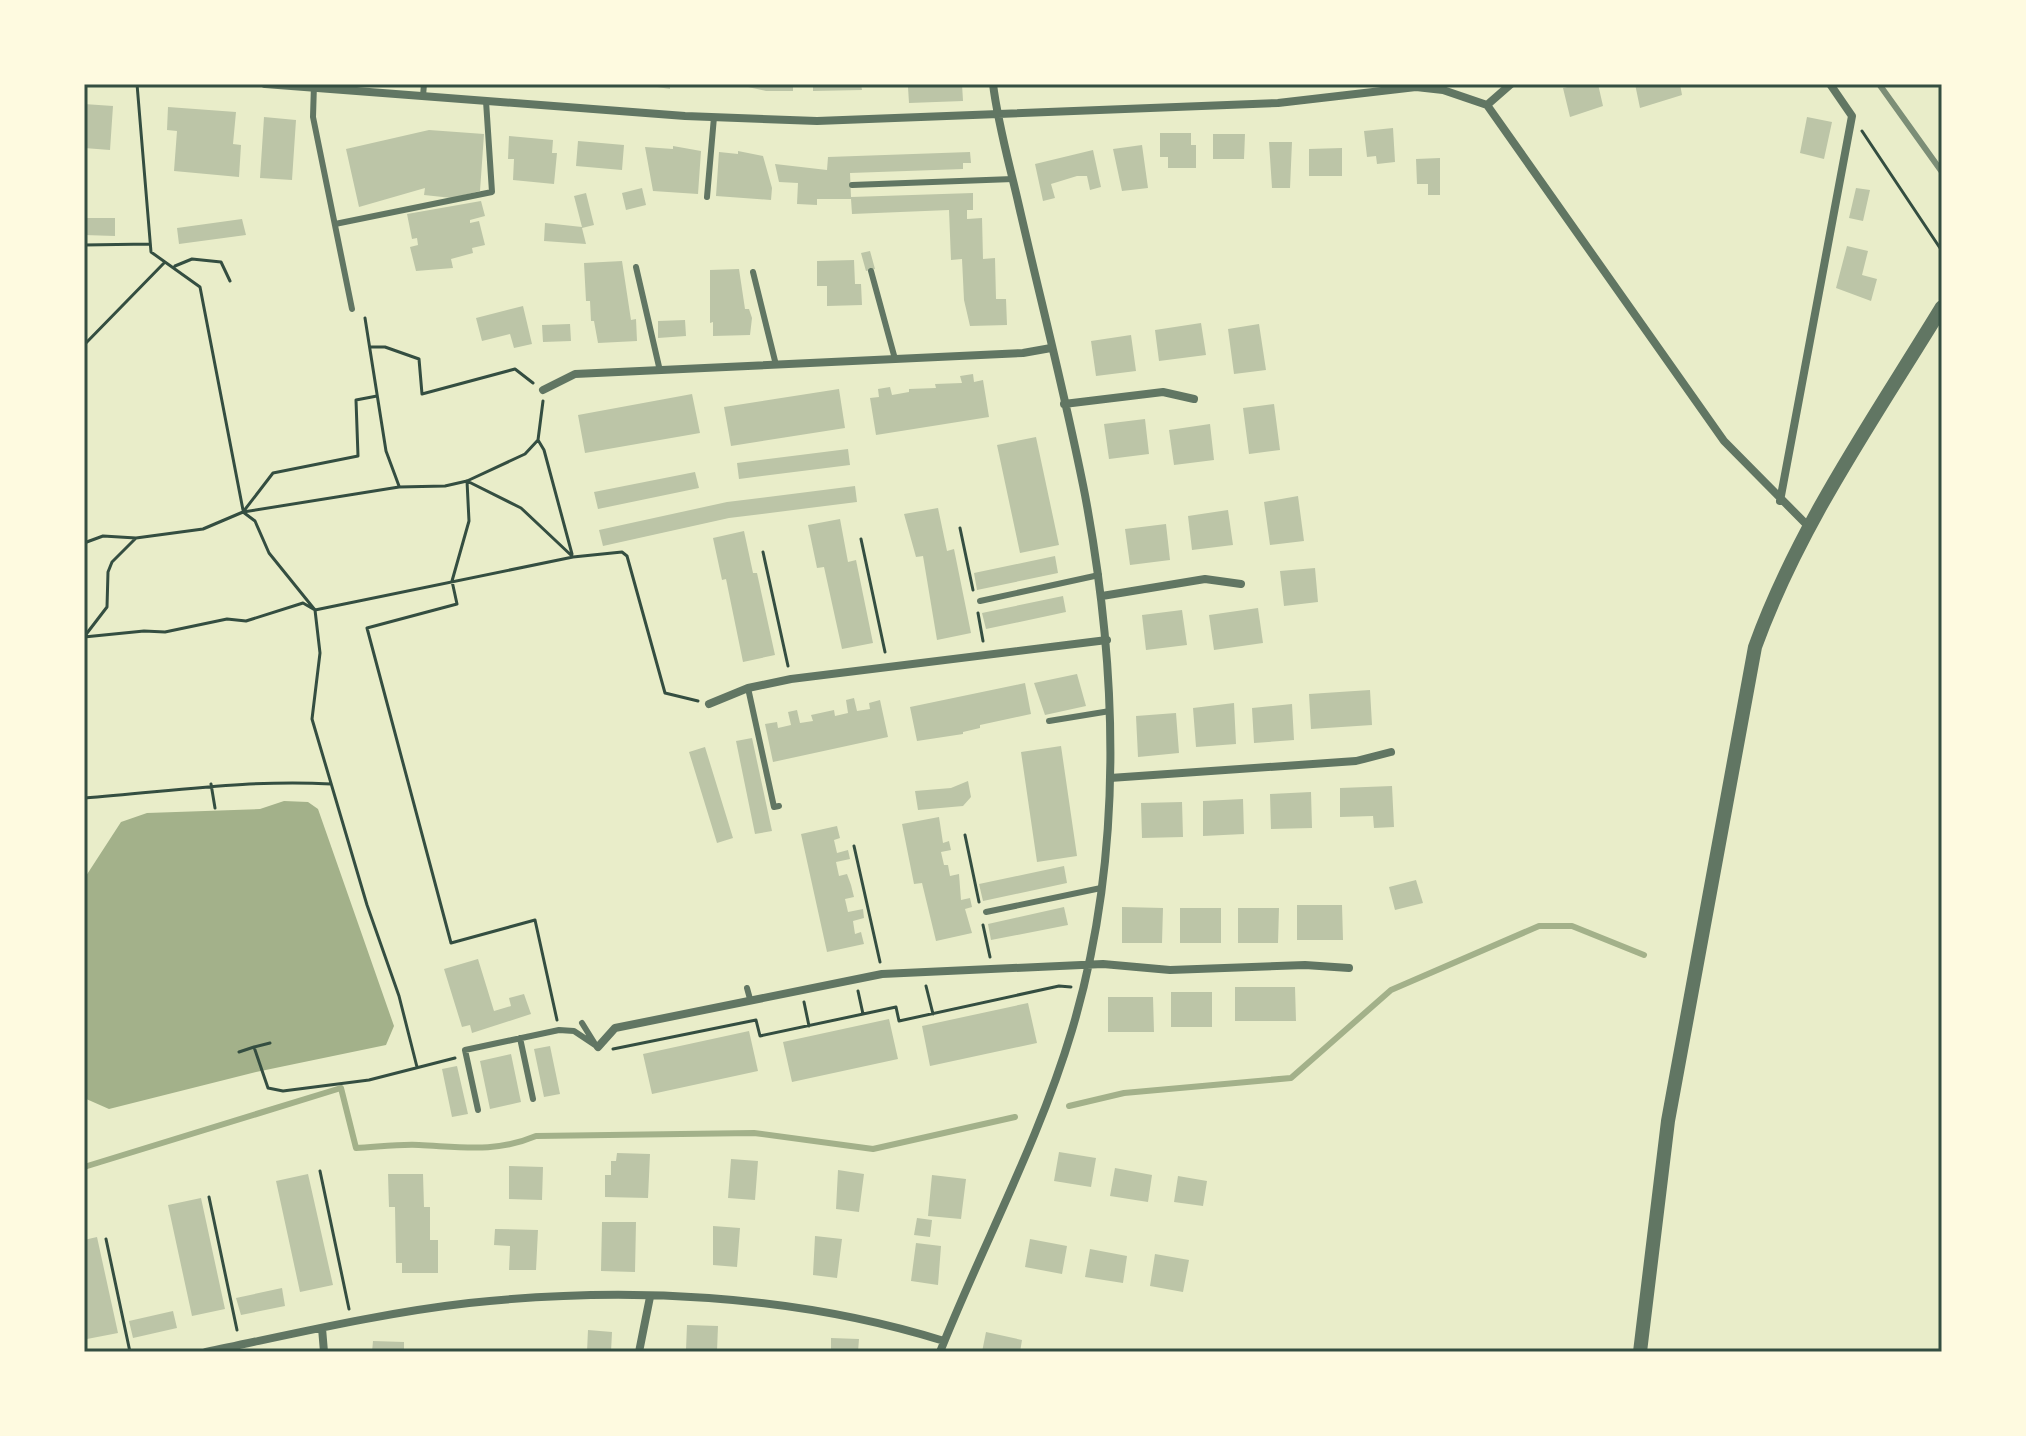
<svg xmlns="http://www.w3.org/2000/svg" width="2026" height="1436" font-family="Poppins,sans-serif">
  <style>
    .water { fill: #a3b18a }
    .lines { fill: none; stroke-linecap: round; stroke-linejoin: round }
    .stream { stroke: #a3b18a; stroke-width: 6 }
    .building { fill: #bcc5a7 }
    .path { stroke: #344e41; stroke-width: 3 }
    .service { stroke: #617663; stroke-width: 6 }
    .minor { stroke: #617663; stroke-width: 8 }
    .tertiary { stroke: #617663; stroke-width: 14 }
    .rail { stroke: #7c8e77; stroke-width: 6 }
    .neatline { fill: none; stroke: #344e41; stroke-width: 3 }
  </style>
  <rect width="100%" height="100%" fill="#e9edc9"/>
  <path class="water" d="M284,801L308,802L318,809L394,1026L386,1045L256,1072L109,1109L84,1098V879L121,822L147,813L260,809Z"/>
  <g class="lines">
    <path class="stream" d="M1069,1106L1124,1093L1291,1078L1391,990L1539,926H1572L1644,955
      M84,1167L341,1088L356,1148C377,1147 399,1144 419,1145C462,1147 496,1153 536,1136L754,1133L873,1149L1015,1117"/>
  </g>
  <path class="building" d="M638,84H670V89Z
    M749,84H793V91H766L748,87Z
    M813,84H861L862,90L813,91Z
    M894,84H962L963,101L909,103L908,87Z
    M1581,84H1598L1603,106L1570,117L1563,88Z
    M1635,84H1680L1682,95L1640,108Z
    M84,104L113,106L110,150L84,148Z
    M168,107L236,112L233,144L241,145L239,177L174,171L177,131L167,130Z
    M264,117L296,120L292,180L260,178Z
    M1807,117L1832,122L1824,159L1800,153Z
    M1393,128L1395,162L1377,164L1376,156L1367,157L1364,131Z
    M429,130L484,134L480,191L452,198L424,195L425,188L359,207L346,149Z
    M1160,133H1191V145H1196V168H1168V157H1160Z
    M1213,134H1245L1244,159H1213Z
    M509,136L553,140L552,153H557L554,184L513,180L514,159H508Z
    M578,141L624,145L622,170L576,166Z
    M1269,142H1292L1290,188H1272Z
    M1142,145L1148,188L1122,191L1113,149Z
    M673,146L701,151L698,194L653,191L645,147L673,149Z
    M1342,148V176H1309V149Z
    M1093,150L1101,187L1090,190L1087,176H1077L1051,184L1055,198L1043,201L1035,164Z
    M738,151L763,156L772,188L771,200L716,196L719,152L738,154Z
    M970,152L971,163H963V169L850,173L851,197L973,193V210H967V219L982,218L983,259L995,258L996,299H1006L1007,325L970,326L964,300L962,259L951,260L949,210L852,214L851,199H817V205L797,204L798,183L779,182L775,164L827,170L828,157Z
    M1440,158V195H1428V184H1417L1416,159Z
    M642,188L646,205L626,210L622,193Z
    M1856,188L1870,190L1863,221L1849,218Z
    M586,193L594,225L582,228L586,244L544,241L545,223L582,227L574,196Z
    M481,201L485,216L470,220V223L479,221L485,245L472,248L473,253L451,259L453,268L416,271L410,247L418,245L417,238L412,239L407,214Z
    M84,218H115V236L84,235Z
    M242,219L246,235L179,244L177,228Z
    M1847,246L1868,251L1862,275L1877,279L1871,301L1836,288Z
    M870,251L875,269L866,271L861,253Z
    M854,260L855,284H861L862,305L827,306V286H817V261Z
    M622,261L631,320L636,319L637,341L598,343L594,321H591L590,301H586L584,263Z
    M739,269L745,309H749L752,318L750,335L713,336V322L710,323V270Z
    M523,306L532,344L514,348L510,334L482,341L476,318Z
    M685,320L686,336L658,338V321Z
    M1201,323L1206,355L1159,361L1155,330Z
    M570,324L571,341L543,342L542,325Z
    M1259,324L1266,370L1234,374L1228,329Z
    M1131,335L1136,371L1096,376L1091,341Z
    M973,374L974,382L983,380L989,417L876,435L870,398L879,397L878,389L890,387L892,395L909,392V389L936,388L935,384L962,383L960,376Z
    M839,389L845,428L731,446L724,407Z
    M692,394L700,433L585,453L578,415Z
    M1274,404L1280,450L1249,454L1243,408Z
    M1145,419L1149,454L1109,459L1104,424Z
    M1210,424L1214,460L1174,465L1169,430Z
    M1036,437L1059,545L1020,553L997,445Z
    M848,449L850,465L739,479L737,463Z
    M695,472L699,488L598,509L594,492Z
    M855,486L857,502L729,518L603,546L599,530L727,502Z
    M1298,496L1304,541L1270,545L1264,502Z
    M938,508L947,551L954,549L971,633L937,640L923,556L916,557L904,514Z
    M1228,510L1233,545L1192,550L1188,516Z
    M840,519L848,562L856,560L873,643L842,649L824,567L817,568L808,525Z
    M1166,524L1170,560L1130,565L1125,529Z
    M744,531L753,573H757L775,655L743,662L726,579L722,580L713,538Z
    M1055,556L1058,573L977,590L974,573Z
    M1315,568L1318,602L1284,606L1280,571Z
    M1063,596L1066,612L986,629L982,613Z
    M1258,608L1263,643L1214,650L1209,615Z
    M1182,610L1187,645L1146,650L1142,615Z
    M1077,674L1086,706L1045,715L1034,683Z
    M1025,683L1031,714L980,725V728L963,732V734L917,741L910,707Z
    M1370,690L1372,725L1311,729L1309,694Z
    M854,698L857,711L870,709L869,703L880,700L888,737L773,762L765,724L777,722L778,728L791,725L788,712L797,710L800,723L813,721L811,715L834,710L835,716L848,713L846,700Z
    M1234,703L1236,744L1196,747L1193,708Z
    M1292,704L1294,740L1254,743L1252,708Z
    M1176,713L1179,753L1138,757L1136,716Z
    M752,738L772,831L755,834L736,741Z
    M1061,746L1077,856L1037,862L1021,752Z
    M705,747L733,838L717,843L689,752Z
    M968,781L971,797L963,806L918,810L915,791L951,788Z
    M1392,786L1394,827L1374,828L1373,816L1340,817V788Z
    M1311,792L1312,828L1271,829L1270,794Z
    M1243,799L1244,834L1203,836V801Z
    M1182,802L1183,837L1142,838L1141,803Z
    M939,817L943,843L949,841L951,850L941,852L944,865H948L950,876L959,874L961,900L970,898L972,907L965,909L972,933L936,941L922,883L914,884L902,824Z
    M837,826L840,838L834,840L837,853L848,850L850,859L836,862L839,876L847,874L851,885L854,897L845,899L848,912L863,909L864,918L853,921L855,934L861,932L864,944L827,952L801,834Z
    M1064,866L1067,883L983,901L979,884Z
    M1416,880L1423,903L1395,910L1389,887Z
    M1297,905H1342L1343,940H1297Z
    M1064,907L1068,925L991,940L988,924Z
    M1122,907L1163,908L1162,943H1122Z
    M1180,908H1221V943H1180Z
    M1238,908H1279L1278,943H1238Z
    M478,959L494,1011L511,1006L509,998L524,994L531,1014L472,1033L470,1025L462,1027L444,969Z
    M1235,987H1295L1296,1021H1235Z
    M1171,992H1212V1027H1171Z
    M1108,997H1153L1154,1032H1108Z
    M1028,1003L1037,1043L930,1066L922,1026Z
    M889,1019L898,1059L792,1082L783,1042Z
    M749,1031L758,1071L652,1094L643,1054Z
    M550,1046L560,1094L544,1097L534,1049Z
    M511,1054L521,1102L490,1109L480,1061Z
    M457,1066L468,1114L452,1117L442,1069Z
    M1059,1152L1096,1158L1091,1187L1054,1181Z
    M617,1153L650,1154L648,1198L605,1197V1175H611V1161H616Z
    M731,1159L758,1161L755,1200L728,1198Z
    M509,1166L543,1167L542,1200L509,1199Z
    M1115,1168L1152,1175L1148,1202L1110,1196Z
    M838,1170L864,1174L859,1212L836,1209Z
    M308,1174L333,1285L300,1292L276,1181Z
    M388,1174H423L424,1207H430V1240H438V1273H402V1263H396L395,1207H389Z
    M932,1175L966,1179L961,1219L928,1216Z
    M1178,1176L1207,1181L1203,1206L1174,1202Z
    M201,1198L225,1309L192,1316L168,1205Z
    M917,1218L932,1220L930,1237L914,1235Z
    M602,1222H636L635,1272L601,1271Z
    M713,1226L740,1228L737,1267L713,1265Z
    M495,1229L538,1230L536,1270H509L510,1246L494,1245Z
    M815,1236L842,1239L837,1278L813,1275Z
    M97,1237L118,1333L87,1339L84,1240Z
    M1030,1239L1067,1246L1062,1274L1025,1267Z
    M916,1243L941,1246L938,1285L911,1281Z
    M1090,1249L1127,1256L1123,1283L1085,1277Z
    M1155,1254L1189,1260L1183,1292L1150,1286Z
    M282,1288L285,1306L241,1315L236,1298Z
    M173,1311L177,1328L133,1338L129,1321Z
    M687,1325L718,1326L717,1351L686,1350Z
    M588,1330L612,1332L611,1352H587Z
    M986,1332L1022,1340L1020,1352H982Z
    M831,1338L859,1339L858,1352H831Z
    M373,1341L404,1342V1352H372Z"/>
  <g class="lines">
    <path class="path" d="M137,84L151,252L200,287L243,510
      M1862,131L1942,251
      M84,245L150,244
      M175,266L192,259L221,262L230,281
      M365,318L386,451L399,486
      M84,345L165,262
      M370,347H385L419,359L422,394L515,369L533,383
      M538,440L544,450L572,554
      M467,481L469,521L452,581L457,604L367,628L451,943L535,920L557,1020
      M467,481L521,508L573,557
      M960,528L973,590
      M861,539L885,652
      M84,543L103,536L136,538
      M763,552L788,666
      M978,613L983,641
      M84,637L107,607L108,572L112,562L136,538L203,529L243,512L399,487L445,486L467,481L525,454L538,440L543,401
      M84,637L144,631L165,632L227,619L246,621L303,603L315,610L269,553L255,521L243,512L273,473L358,456L356,400L377,396
      M211,784L215,808
      M84,798C167,792 248,779 331,784
      M965,835L979,902
      M854,846L880,962
      M983,925L990,957
      M926,986L933,1014
      M858,991L863,1014
      M804,1002L809,1026
      M270,1043L254,1047L268,1088L283,1091L369,1080L455,1058
      M613,1049L756,1020L760,1036L896,1007L899,1021L1059,986L1071,987
      M239,1052L254,1047
      M417,1067L399,996L367,905L312,719L320,653L315,610L573,557L622,552L627,556L665,693L698,701
      M320,1171L349,1309
      M209,1197L237,1330
      M106,1239L130,1352"/>
    <path class="service" d="M314,84L313,117L352,309
      M423,96L424,84
      M852,185L1013,179
      M707,197L714,117
      M335,224L492,192L486,101
      M636,267L660,371
      M871,271L895,359
      M753,272L776,365
      M980,601L1099,575
      M748,688L774,807L779,806
      M1049,721L1110,711
      M986,912L1101,888
      M747,988L750,999
      M582,1023L595,1044
      M520,1038L533,1099
      M478,1110L465,1050L559,1030L574,1031L598,1047"/>
    <path class="minor" d="M265,84L685,116L817,121L1278,103L1416,87L1443,90L1487,105L1724,441L1809,527
      M1487,105L1511,84
      M543,390L575,374L1023,353L1051,348
      M1064,404L1163,392L1194,399
      M1780,501L1852,116L1830,84
      M1102,596L1205,579L1241,584
      M709,704L748,688L791,679L1107,640
      M1110,778L1356,761L1391,752
      M598,1047L615,1028L882,974L1103,964L1170,970L1305,965L1349,968
      M322,1328L324,1352
      M206,1352C293,1334 381,1313 469,1303C626,1286 793,1294 944,1341
      M639,1352L650,1297
      M940,1352C983,1244 1039,1141 1072,1030C1124,856 1118,671 1085,495C1066,398 1041,302 1019,206C1010,166 998,125 993,84"/>
    <path class="tertiary" d="M1640,1352L1668,1121L1755,647C1799,525 1875,417 1942,307"/>
    <path class="rail" d="M1879,84L1942,172"/>
  </g>
  <rect width="2026" height="1436" fill="none" stroke="#fefae0" stroke-width="172"/>
  <rect x="86" y="86" width="1854" height="1264" class="neatline"/>
</svg>
